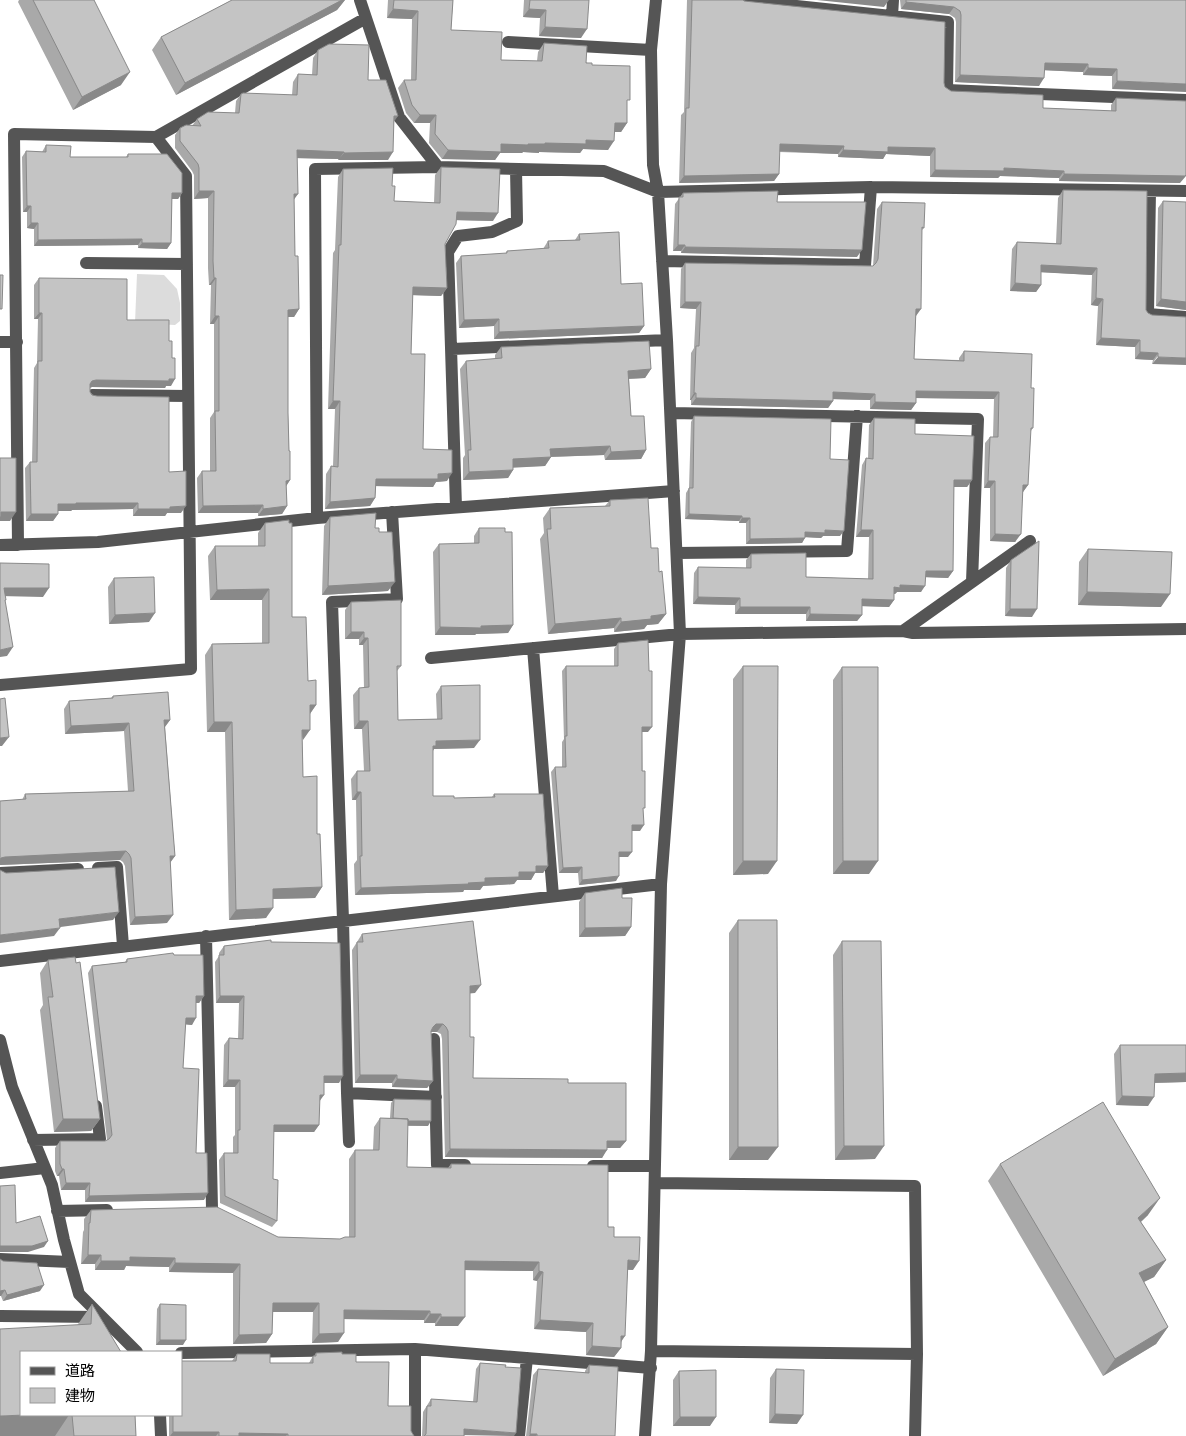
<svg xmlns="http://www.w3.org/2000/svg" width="1186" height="1436" font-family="Roboto,'Noto Sans JP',sans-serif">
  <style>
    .green { fill: #dcdcdc }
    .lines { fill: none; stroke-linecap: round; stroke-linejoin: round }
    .minor { stroke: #555; stroke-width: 12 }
    .wall { fill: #a9a9a9 }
    .shaded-wall { fill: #898989 }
    .building { fill: #c4c4c4; stroke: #898989 }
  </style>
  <rect width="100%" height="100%" fill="#fff"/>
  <path class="green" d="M137,274L164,275L177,289L180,303V321L175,325L135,323Z"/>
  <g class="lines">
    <path class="minor" d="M360,0L399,117L438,167
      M740,0L948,22L947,90L1186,100
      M892,16L893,0
      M508,42L651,50
      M1150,191L1148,314L1186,317
      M662,261L865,265L871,187
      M86,263L187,264
      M0,342H17
      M452,349L667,340
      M92,395L188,396
      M671,413L978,419L972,582
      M456,507L448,252L458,236L492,232L517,221L516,169
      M317,518L315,169L438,167L604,171L658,192L871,187L1186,191
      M0,545L98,542L317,518L674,491
      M18,545L14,134L156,137L366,18
      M677,553L847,551L857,416
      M903,631L913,633L1186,629
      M533,648L553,896
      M431,658L680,634L903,631L1030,541
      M0,685L191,669L186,176L156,137
      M98,868L117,867L123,946
      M0,873L78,869
      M206,936L212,1208
      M0,961L661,884
      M434,1039L437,1165H465
      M0,1040L12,1087L52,1185L64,1240L79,1294L137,1352
      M347,1093L343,920L332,602L397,599L392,512
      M33,1140L100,1139L96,1106
      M349,1142L347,1093L436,1097
      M593,1166H655
      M0,1173L45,1168
      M656,1183L915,1186L917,1354L915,1436
      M57,1211L107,1210
      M0,1259L70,1262
      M0,1316L100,1317
      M415,1349V1436
      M651,1351L917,1354
      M181,1353L415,1349L651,1368
      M160,1415L161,1436
      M519,1436L527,1358
      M645,1436L651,1351L661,884L680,634L667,340L658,192L653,165L651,50L656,0"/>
  </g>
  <path class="wall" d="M19,0H94L121,85L73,110L18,2Z
    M232,0H345L337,10L176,95L152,50L161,37Z
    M388,0H453L451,30L501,60L537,61L538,52L544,43L592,65L627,103V123L621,132H614L608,150L583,149L580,153L539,152V153L523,152L522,153H500L495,160L442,159L429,143L430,123H414L406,113L398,88L404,80H411L412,19L387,18Z
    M524,0H589L581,38L539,36L540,18L523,17Z
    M687,0H743L944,83L945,87L951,91L1043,108L1111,111V105L1116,98L1180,183L1059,181V178L1000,176L998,178L930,177V156L886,154L883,159L838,157V154L779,152V174L774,181L679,183L681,115L684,112Z
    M900,0H1186L1112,89V76L1083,75V72L1044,70L1039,86L955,82L956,22L955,18L949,14L901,9Z
    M318,50L368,80L394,122L388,160H338L339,159L297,158L294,200L295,256L299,309L294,317H288V413L290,480L286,486L287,506L282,514L258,516V513H198L197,478L202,471H210V418L214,412V324H210L211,285H209L208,268V198L194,199V175L192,171L175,148V135L180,128L192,126L197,119L235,113L236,101L241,94L292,95L293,82L298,74L312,75L313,58Z
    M46,145L70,157H126L128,154L182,193L178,199H172L171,243L167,249L138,248V245L34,246V229L27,228V212H23L22,157L26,151L42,152Z
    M441,167L493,221L456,220L445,244L447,288L441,296L413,295L411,354L423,449L447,481L436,482L433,487L376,486L375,498L370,506L325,509L326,474L331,466H333L335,409H328L333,253L335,250L338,177L343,169L392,186L394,201L434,203L435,175Z
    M1063,190L1148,313L1152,315L1186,317L1152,364L1153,360L1135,359V347L1096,345L1098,306L1091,305L1092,275L1041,272V285L1036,292L1010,291L1012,249L1017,242L1056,243L1058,198Z
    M683,193L777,202L857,257L681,253V251H673L675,204Z
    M1163,201L1186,202V310L1156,306L1158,208Z
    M882,202L924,228L922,230L916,316L914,359L959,360V358L964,351L1031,388L1033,428L1030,432L1028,485L1023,492L1016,541L1015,542L990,541V488H984L985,443L990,437H993L994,399L916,398V403L911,410L870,409V400L833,399V401L828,408L691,405V400H690L691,353L694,348L696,309L680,308L681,269L685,263L873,266L877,209Z
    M579,234L621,284L644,326L639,333L494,339V326L459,328L456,263L461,256L505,254L507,251L543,249L548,241L575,240Z
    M39,278L169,341L171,386H166L165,388L92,387L90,388V392L169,472L181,513H167L165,516H133V509L72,510L71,511H58V514L53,521H26L25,468L30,462H32L34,368L37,363L38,319H34V285Z
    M501,347L651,369L645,378L629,379L631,416L646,450L641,459L605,460L604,455L551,457L545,466L513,467V470L508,478L463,480V458L465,455L460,369L466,361L495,359V355Z
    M694,416L830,459L840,536H823L821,538L805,537L802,543L746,544V523H739V521L685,519L686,493L689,488L691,422Z
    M874,418L915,434L972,480L967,487H954L953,571L948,578L925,577L921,592H897L895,594H894V600L889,607L862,606V615L857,621H806V614H735V605L693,604L694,573L698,567L746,568V560L751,554L806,577L868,579L869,537H856L862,465L866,458L868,459L869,425Z
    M610,500L651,548L659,572L666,614L658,624L647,625L644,629L614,632V628L548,634L540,539L544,533L543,518L550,508L605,506Z
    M330,517L375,528L379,532L388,591L322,595L324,526Z
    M265,523L292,617L308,681L316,705L310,714L302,740L303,777L317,834L322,887L315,898L273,899L266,918L229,920L225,732H207L205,655L212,644L262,643V600H210L208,556L215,546H258V533Z
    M479,528L513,625L508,633L476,634L475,635H435L433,552L439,544H474V536Z
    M1088,549L1161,607L1078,605L1079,562Z
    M1011,560L1032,617L1005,616L1006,568Z
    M114,578L149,622L109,624L108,587Z
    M351,602L401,666L397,671L398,720L437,719L436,694L441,686L474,748L434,749L433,751V796L454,798L492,797L494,794L548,866L543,873H535L531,880H517L514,884L483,886L480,890H464L463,892L355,895L354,864L357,860L356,800H352L351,779L357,771H364L362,729H354L353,695L359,688H364L363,645H359V639H345V610Z
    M618,643L648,732H642L643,811L640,831H632L628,857H619L616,881L579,885L578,873H559L551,772L555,767H562V742L564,739L562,671L566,666H614V649Z
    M743,666L768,874L733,875V679Z
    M842,667L869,874H833V680Z
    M113,696L170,720L165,727L175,856L170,863L167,923L130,925L125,866L123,862L120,860L0,865V801L22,800L25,794L128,791L124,731L65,734L64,709L69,701L111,698Z
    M585,893L622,898L631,927L625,936L579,937V902Z
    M738,920L768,1160H729V933Z
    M362,934L475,993H470V1037L473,1078L568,1083L626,1141L620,1148H607L602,1158L445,1157L442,1039L441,1034L437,1032H431L433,1081L427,1088L392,1087V1083H355L352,950Z
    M842,941L875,1159L835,1160L833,955Z
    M271,942L339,1083H324L319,1102V1125L314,1132H273V1179L277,1221L272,1227L220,1203L219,1160L224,1153H233V1137L235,1135V1087H223L224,1045L229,1038L238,1039L239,1003H216L215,962L219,956V953L224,946Z
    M174,955L204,996L199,1003H196L192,1025L185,1024L183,1068L196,1153L204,1200L85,1202V1190H61L59,1176H57L55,1171V1148L60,1141H105L107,1140L88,973L92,966L125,962L127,959Z
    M48,960L100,1119L91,1131L54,1132L40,1010L43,1005L40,973Z
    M1120,1045H1186V1082L1155,1083L1148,1106L1116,1105L1114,1054Z
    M394,1099L428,1126H407V1167L448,1168L451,1164L608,1227L633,1270H628L621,1348L614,1357L586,1355V1332L534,1329L537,1281L533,1280V1271L465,1270L458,1326H435V1323H424V1320L344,1319L338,1342L312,1343L313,1312H273L272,1334L266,1343L233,1344V1273L169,1272V1267L126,1266L124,1270H95V1264H81L83,1232L84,1230V1219L91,1210L278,1237L340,1239L349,1237V1159L355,1150H373L374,1127L380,1118H390L391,1103Z
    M1000,1164L1148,1215L1141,1222L1166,1260L1154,1277L1144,1282L1168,1327L1156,1344L1103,1376L988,1181Z
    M0,1259L40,1291L3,1301L1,1296Z
    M92,1304L121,1352L21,1415H135L136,1436H0Z
    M160,1304L183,1345H156L157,1309Z
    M316,1353L342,1354L356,1362L388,1406L411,1431L414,1436H169V1415H181L232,1361L237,1354L270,1363H309L313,1356H314Z
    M480,1363L506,1365L464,1436H422L423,1412L431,1399L473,1402L476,1369Z
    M589,1365L615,1436H526L533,1375L538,1369L585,1373V1371Z
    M776,1369L797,1424L769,1423L770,1378Z
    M679,1371L710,1426H673V1380Z"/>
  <path class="shaded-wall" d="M342,0H345L337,10L176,95L185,83Z
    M817,0H889L884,7Z
    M906,2L954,7L949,14L901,9Z
    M393,9L418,11L412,19L387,18Z
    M529,9L546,10L540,18L523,17Z
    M545,27L587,29L581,38L539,36Z
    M1045,63L1088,64L1083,72L1039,70Z
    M1088,68L1117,69L1112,76L1083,75Z
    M130,72L121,85L73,110L82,97Z
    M960,75L1044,78L1039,86L955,82Z
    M1117,81L1186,84V92L1112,89Z
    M420,115H436L430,123H414Z
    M394,116H398L393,123Z
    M615,123H627L621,132H609Z
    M586,140L614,141L608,150L583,149L580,153L539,152V153L523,152L522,153H500L495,160L442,159L448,150L501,144L545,143Z
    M780,144L844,146L838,154L775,151Z
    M888,147L935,148L930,156L886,154L883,159L838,157L843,150Z
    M297,150L344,152L339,159L292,158Z
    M393,152L388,160H338L344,153Z
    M1004,168L1064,171L1059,178L1000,176L998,178L930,177L935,170Z
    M779,174L774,181L679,183L684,176Z
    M1064,174L1186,175V176L1180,183L1059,181Z
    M199,191H214L208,198L194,199Z
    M172,193H182L178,199H168Z
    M294,194H298L293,201Z
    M27,206H31L27,212H23Z
    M457,212L498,213L493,221L451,220Z
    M31,223H38L34,229L27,228Z
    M142,239L138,245L34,246L38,240Z
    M142,243H171L167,249L138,248Z
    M678,245H685L681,251H673Z
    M685,247L862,250L857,257L681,253Z
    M1041,265L1097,268L1092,275L1036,272Z
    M214,278H216L211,285H209Z
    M1015,283L1041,285L1036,292L1010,291Z
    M413,287L447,288L441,296L408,295Z
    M1096,298L1103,299L1098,306L1091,305Z
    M1161,299L1186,302V310L1156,306Z
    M685,302H701L696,309L680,308Z
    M299,309L294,317H283L288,310Z
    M916,309H921L916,316L911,315Z
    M39,313H42L38,319H34Z
    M215,316H219L214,324H210Z
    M499,319L494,326L459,328L464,320Z
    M644,326L639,333L494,339L499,332Z
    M1101,338L1140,340L1135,347L1096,345Z
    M1140,352L1158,353L1153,360L1135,359Z
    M1158,357L1186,358V365L1152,364Z
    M651,369L645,378L623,379L628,371Z
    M175,379L171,386H166L165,388L92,387L88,388L85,391L92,381L96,380Z
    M916,391L999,392L994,399L912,398Z
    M833,392L875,394L870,400L828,399Z
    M694,393H696L691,400H690Z
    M696,398L833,401L828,408L691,405Z
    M333,401H340L335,409H328Z
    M875,402L916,403L911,410L870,409Z
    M610,446L604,455L545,457L550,449Z
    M646,450L641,459L605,460L611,452Z
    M551,457L545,466L507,468L513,459Z
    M513,470L508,478L463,480L469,472Z
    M452,473L447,481L436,482L433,487L370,486L376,479Z
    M290,480L285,488L286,481Z
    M954,480H972L967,487H950Z
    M988,481H995L990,488H984Z
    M1023,485H1028L1023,492Z
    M375,498L370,506L325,509L330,502Z
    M76,503H138L133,509L72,510L71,511H53L58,504Z
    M263,505L258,513H198L203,506Z
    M186,506L181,513H167L165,516H133L138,509Z
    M287,506L282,514L258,516L263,509Z
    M1,512H16L10,521H0V513Z
    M31,514H58L53,521H26Z
    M689,514L742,516L739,521L685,519Z
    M742,518H750L746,523H739Z
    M825,530L844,531L840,536H823L821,538L802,537L805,532Z
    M861,530H873L869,537H856Z
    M995,534H1021L1015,542L990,541Z
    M805,538L802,543L746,544L750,539Z
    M926,571H953L948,578L921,577Z
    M395,582L388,591L322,595L328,586Z
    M900,585L925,586L921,592H897L895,594H890L894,587Z
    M4,588H49L43,597L0,596Z
    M269,589L262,600H210L217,590Z
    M1087,592L1170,594L1161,607L1078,605Z
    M698,597L740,598L735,605L693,604Z
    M862,599L894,600L889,607L858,606Z
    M740,607H810L806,614H735Z
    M1010,609H1037L1032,617L1005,616Z
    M155,613L149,622L109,624L115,615Z
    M666,614L658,624L647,625L644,629L614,632L621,622L651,616Z
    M810,614L862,615L857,621H806Z
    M621,618L614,628L548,634L555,624Z
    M513,625L508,633L476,634L475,635H435L440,627Z
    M351,632H364L359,639H345Z
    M364,638H368L363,645H359Z
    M13,647L7,656L0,657V650Z
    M310,705H316L309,715Z
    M164,720H170L164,728Z
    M359,721H368L362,729H354Z
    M214,722H232L225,732H207Z
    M129,723L124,731L65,734L71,726Z
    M642,727H652L648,732H639Z
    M302,730H310L303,740Z
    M9,737L2,746H0V738Z
    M480,740L474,748L434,749L430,754H427L436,741Z
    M357,792H361L356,800H352Z
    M632,825H644L640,831H629Z
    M126,851L120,860L0,865V860L1,858L5,857Z
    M619,852H632L628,857H616Z
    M170,856H175L169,864Z
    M743,861H777L768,874L733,875Z
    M843,861H878L869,874H833Z
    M536,866H548L543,873H535L531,880H517L514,884L483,886L480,890H464L463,892L355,895L361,888L468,883L485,878L519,872Z
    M582,867L578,873H559L563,868Z
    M619,876L616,881L579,885L582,880Z
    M322,887L315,898L266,899L273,889Z
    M273,908L266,918L229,920L236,910Z
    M119,912L113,920L53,928L59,919Z
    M173,915L167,923L130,925L135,917Z
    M631,927L625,936L579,937L585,928Z
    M60,928L54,936L0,943V935Z
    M481,985L475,993L464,994L470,986Z
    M196,996H204L199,1003H191Z
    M220,996H244L239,1003H216Z
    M186,1018H196L192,1025L181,1024Z
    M436,1024H443L437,1032H430L433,1027Z
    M1186,1073V1082L1149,1083L1155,1074Z
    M360,1075H397L392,1083H355Z
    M324,1076H343L339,1083H320Z
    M397,1079L433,1081L427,1088L392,1087Z
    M228,1080H240L235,1087H223Z
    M320,1095H324L319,1102Z
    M1122,1096L1154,1097L1148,1106L1116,1105Z
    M63,1119H100L91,1131L54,1132Z
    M393,1121H431L428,1126L390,1125Z
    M274,1125H319L314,1132H269Z
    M607,1141H626L620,1148H602Z
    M844,1146H884L875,1159L835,1160Z
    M738,1147H778L768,1160H729Z
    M450,1149L607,1150L602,1158L445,1157Z
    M62,1169H64L59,1176H57Z
    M66,1183H90L85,1190H61Z
    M208,1193L204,1200L85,1202L89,1196Z
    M1160,1198L1148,1215L1126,1235L1138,1218Z
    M48,1241L44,1247L28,1252H0V1246H1Z
    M88,1255H101L95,1264H81Z
    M130,1257L175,1258L169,1267L126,1266L124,1270H95L101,1261Z
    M628,1260L639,1261L633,1270L622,1269Z
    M1166,1260L1154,1277L1127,1290L1139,1273Z
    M465,1261L539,1262L533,1271L459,1270Z
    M175,1263L240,1264L233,1273L169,1272Z
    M539,1271L543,1272L537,1281L533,1280Z
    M44,1285L40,1291L3,1301L7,1295Z
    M5,1290L1,1296H0V1291Z
    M273,1303H319L313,1312H267Z
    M344,1310L430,1311L424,1320L338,1319Z
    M430,1314H441L435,1323H424Z
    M441,1317H465L458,1326H435Z
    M540,1320L593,1323L586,1332L534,1329Z
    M1168,1327L1156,1344L1103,1376L1115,1359Z
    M344,1333L338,1342L312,1343L319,1334Z
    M272,1334L266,1343L233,1344L239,1335Z
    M621,1336H625L619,1345Z
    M160,1340H186L183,1345H156Z
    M592,1346L621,1348L614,1357L586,1355Z
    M775,1414L803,1415L797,1424L769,1423Z
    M25,1415H69L55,1436H0V1416Z
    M680,1417H716L710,1426H673Z
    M464,1429L516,1433L514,1436L460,1435Z
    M173,1432H219L216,1436H170Z
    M239,1433L288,1434L286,1436H218Z
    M530,1434H537L536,1436H529Z"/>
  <path class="building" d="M33,0H94L130,72L82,97Z
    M232,0H342L185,83L161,37Z
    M394,0H453L451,30L502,32L501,60L542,61L544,43L587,46L586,63H592V65L630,66V100H627V123H615L614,141L586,140V144L545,143V144H528V145L501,144V152L448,150L435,134L436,115H420L412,105L404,80H416L418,11L393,9Z
    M530,0H589L587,29L545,27L546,10L529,9Z
    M692,0H743L744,1L945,22L944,83L945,87L951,91L1043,95V108L1116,111V98L1186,101V175L1185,176L1064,174V171L1004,168V171L935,170V148L888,147V152L843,150L844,146L780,144L779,174L684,176L686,108H689Z
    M906,0H1186V84L1117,81V69L1088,68V64L1045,63L1044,78L960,75L961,15L960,11L954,7L906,2Z
    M329,44L369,45L368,80H386L398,116H394L393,152L344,153V152L297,150L298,194H294L295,256H298L299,309L288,310V413L289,451H290V480L286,481L287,506L263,509V505L203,506L202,471H216L215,411H219V316H215L216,278H214L213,261L214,191H199V168L198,164L180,141V128L186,125L201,126L197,119L208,112L239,113L241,94L243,93L297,95L298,74L317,75L318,50Z
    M46,145L71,146L70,157H128V154H167L182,173V193H172L171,243H142V239L38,240V223H31V206H27L26,151L46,152Z
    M441,167L500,169L498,213L457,212L456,224L445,244L447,288L413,287L411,354H425L423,449L452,450V473L438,474V479H376L375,498L330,502L331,466L338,467L340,401H333L339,245H341L343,169L393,168L392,186H395L394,201L440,203Z
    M1063,190L1147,191L1146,310L1148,313L1152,315L1186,317V358L1158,357V353L1140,352V340L1101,338L1103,299L1096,298L1097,268L1041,265V285L1015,283L1017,242L1061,244Z
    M778,191L777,202H866L862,250L685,247V245H678L679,197H683V193Z
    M1163,201L1186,202V302L1161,299Z
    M882,202L925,203L924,228L922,227L921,309H916L914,359L964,361V351L1032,354L1031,388H1034L1033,428H1031L1028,485H1023L1021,534L1019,535L995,534V481H988L990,437H998L999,392L916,391V403L875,402V394L833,392V401L696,398V393H694L696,346H699L701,302H685V263L873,266L876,263L878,259Z
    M619,232L621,284L642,283L644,326L499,332V319L464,320L461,256L507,253V251L549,248L548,241L580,240L579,234Z
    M0,275H3L2,309H0Z
    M39,278L127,279V320H169V341H172V358H175V379H169V381L96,380L92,381L90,384V392L92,395L97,396L169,397V472L186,471V506L170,507V509H138V503H76V504H58V514H31L30,462H37L38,361H42V313H39Z
    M649,341L651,369L628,371L631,416H644L646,450L611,452L610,446L550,449L551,457L513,459V470L469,472L468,450H471L466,361L502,358L501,347Z
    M694,416L831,419L830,459L849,460L844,531L825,530V533L805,532V538L750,539V518H742V516L689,514V488H693Z
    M874,418L915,419V434L974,436L972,480H954L953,571H926L925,586L900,585V588L894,587V600L862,599V615L810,614V607H740V598L698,597V567L751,568V554L806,553V577L873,579V530H861L866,458L873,459Z
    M0,458H16V512H1V517H0Z
    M648,498L651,548H658L659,572L662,571L666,614L651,616V619L621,622V618L555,624L547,529H551L550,508L610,506V500Z
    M376,513L375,528H379V532H392L395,582L328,586L330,517Z
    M289,520V523H292V617H306L308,681L316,680V705H310V730H302L303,777L317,776V834H320L322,887L273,889V908L236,910L232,722H214L212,644L269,643V589L217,590L215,546H265V523Z
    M479,528H505V532H512L513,625L481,626V628L440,627L439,544L479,543Z
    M1039,541L1037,609H1010L1011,560Z
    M1088,549L1172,552L1170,594L1087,592Z
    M0,563L49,564V588H4L6,600H5L13,647L0,650Z
    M154,577L155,613L115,615L114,578Z
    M401,600V666H397L398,720L442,719L441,686L480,685V740L436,741V746H433V796H454V798L495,797L494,794H543L548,866H536V872H519V877L485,878V882L468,883L469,884L361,888L360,856H362L361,792H357V771H370L368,721H359V688L369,687L368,638H364V632H351V602Z
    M648,640L649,671H652V727H642V771H645V808H643L644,825H632V852H619V876L582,880V867L563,868L555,767H566L565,736H567L566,666H618V643Z
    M743,666H778L777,861H743Z
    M842,667H878V861H843Z
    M168,692L170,720H164L175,856H170L173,915L135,917L131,858L129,854L126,851L5,857L1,858L0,860V801L26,799L25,794L134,791L129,723L71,726L69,701L113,698V696Z
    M5,698L9,737L0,738V699Z
    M115,867L119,912L59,919L60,928L0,935V870L6,873Z
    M622,888V898H632L631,927L585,928V893Z
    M738,920H777L778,1147H738Z
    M473,921L481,985L470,986V1037H474L473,1078L568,1079V1083H626V1141H607V1150L450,1149L448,1031L446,1027L443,1024H436L433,1027L431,1031L433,1081L397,1079V1075H360L357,942H363L362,934Z
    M271,940V942L340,943L343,1076H324V1095H320L319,1125H274L273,1179L278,1180L277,1221L225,1196L224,1153H238V1130H240V1080H228L229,1038L243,1039L244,996H220L219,955H224V946Z
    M842,941H881L884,1146H844Z
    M173,953L174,955H203L204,996H196V1018H186L183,1068L199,1069L196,1153H207L208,1193L89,1196L90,1183H66L64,1169H62L60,1164V1141H105L109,1139L112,1135L92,966L127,962V959Z
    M75,957L76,963L80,962L100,1119H63L48,997H53L48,960Z
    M1120,1045H1186V1073L1155,1074L1154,1097L1122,1096Z
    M394,1099L431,1100V1121H408V1119L393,1118Z
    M1103,1102L1160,1198L1138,1218L1166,1260L1139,1273L1168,1327L1115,1359L1000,1164Z
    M380,1118L408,1119L407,1167L451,1168V1164L608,1165V1227H614V1237H640L639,1261L628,1260L625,1336H621V1348L592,1346L593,1323L540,1320L543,1272L539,1271V1262L465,1261V1317H441V1314H430V1311L344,1310V1333L319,1334V1303H273L272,1334L239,1335L240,1264L175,1263V1258L130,1257V1261H101V1255H88L89,1223H90L91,1210L217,1207L278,1237L340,1239L345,1237H355V1150H379Z
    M15,1185L16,1223L40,1216L48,1241L32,1246H0V1186Z
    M0,1259L3,1261L37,1263L44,1285L7,1295L5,1290L0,1291Z
    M92,1304L121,1352H21V1415H25L0,1416V1329L91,1324Z
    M160,1304L186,1305V1340H160Z
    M342,1352V1354H356V1362H389L388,1406H411V1431L414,1436H288V1434L239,1433V1436H219V1432H173V1415H181V1361H236L237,1354H270V1363H313V1356H316V1353Z
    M480,1363L506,1365L505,1367L521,1368L516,1433L464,1429V1436H424L426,1434L427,1406H431V1399L477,1402Z
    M589,1365L618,1367L615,1436H537V1434H530L538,1369L589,1373Z
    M776,1369L804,1370L803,1415L775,1414Z
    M716,1370V1417H680L679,1371Z
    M72,1415H135L136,1436H74Z"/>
  <rect x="20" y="1351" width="162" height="65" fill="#ffffff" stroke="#999999"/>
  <rect x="30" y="1367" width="25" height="8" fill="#555555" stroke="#999999"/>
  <text x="65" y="1376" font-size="15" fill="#000000">道路</text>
  <rect x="30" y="1388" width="25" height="15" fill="#c4c4c4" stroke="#999999"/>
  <text x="65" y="1401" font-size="15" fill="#000000">建物</text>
</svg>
